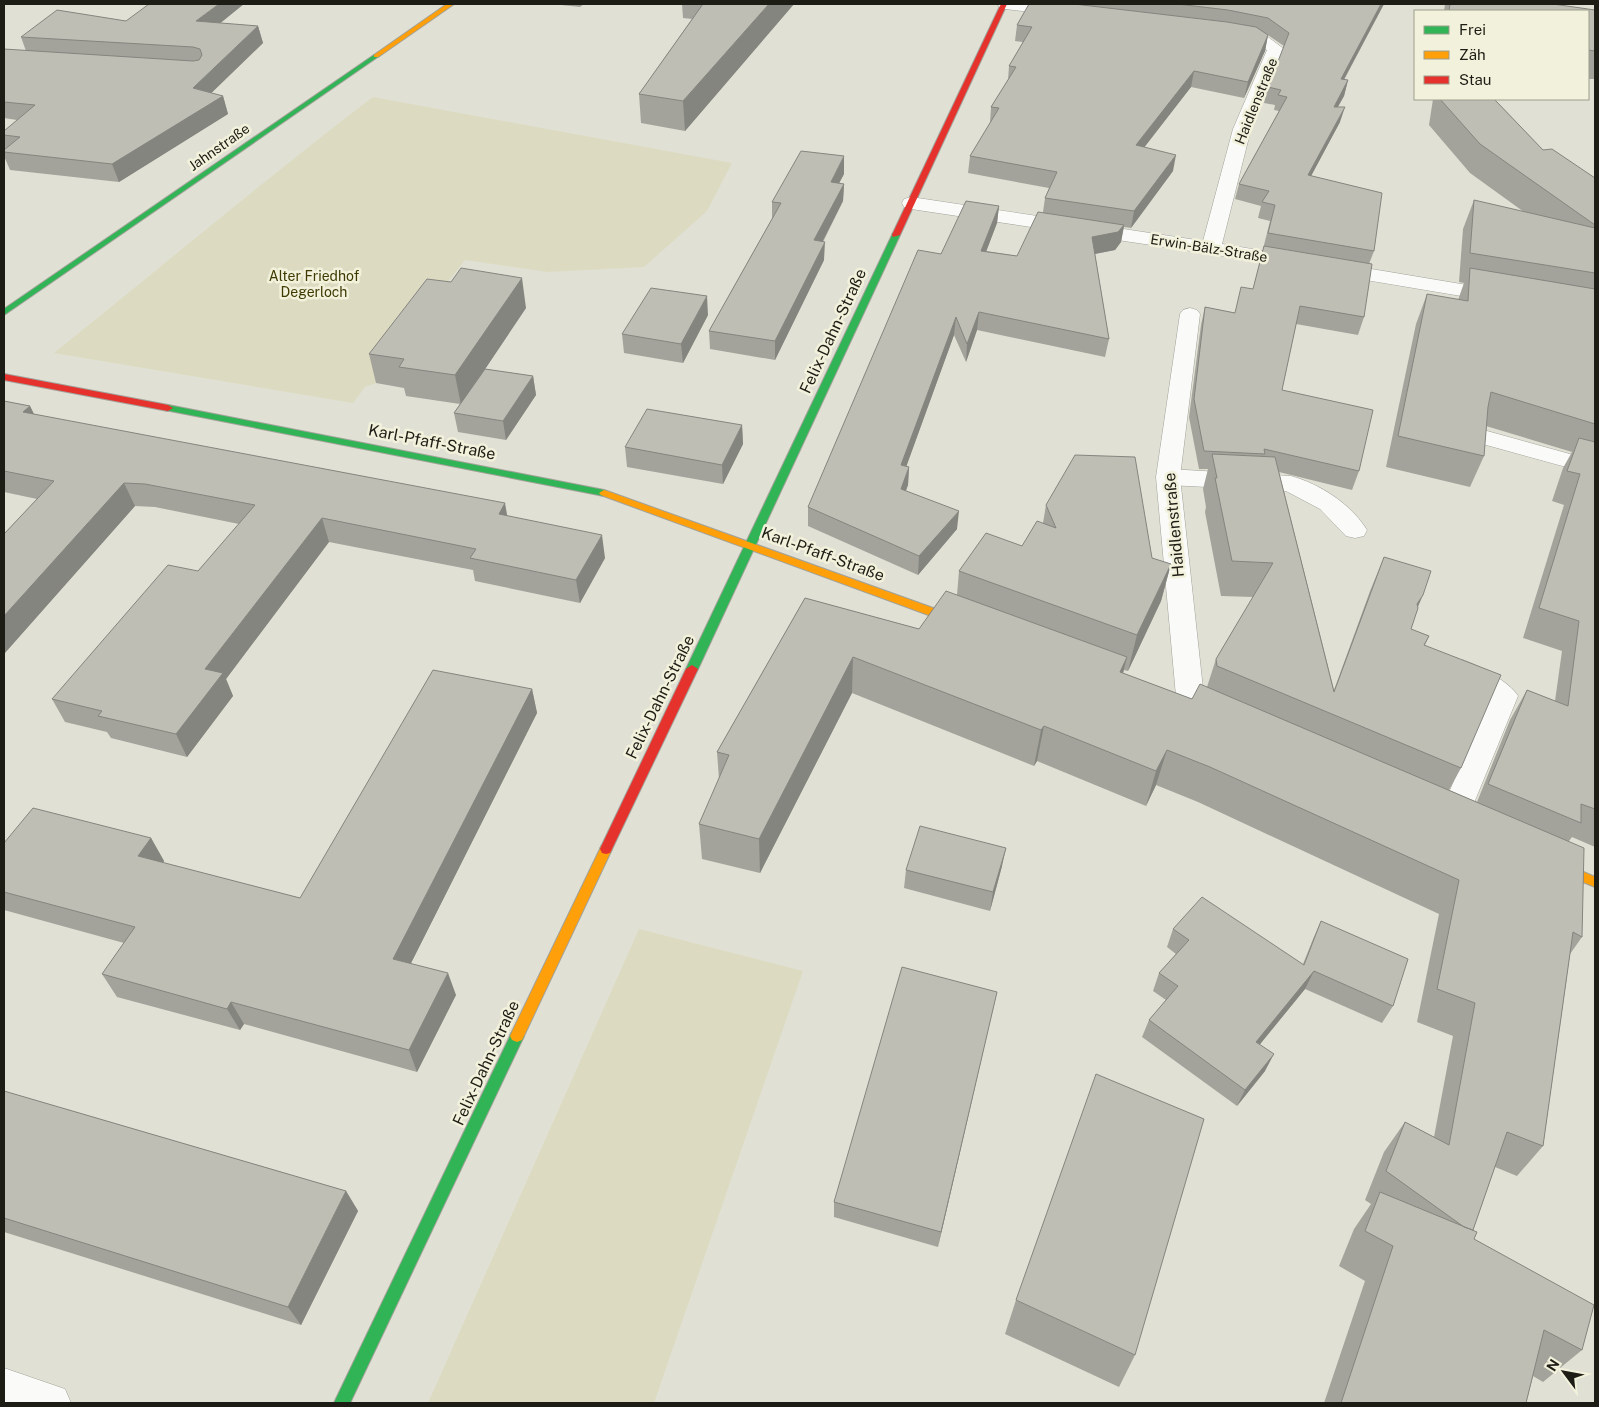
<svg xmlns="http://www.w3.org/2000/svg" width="1599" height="1407" font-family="'Public Sans',sans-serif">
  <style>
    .green { fill: #dcdbc1 }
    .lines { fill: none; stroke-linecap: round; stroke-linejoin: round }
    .lane-casing { stroke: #a2a29a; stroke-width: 1 }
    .street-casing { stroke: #a2a29a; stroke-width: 1 }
    .fast-casing { stroke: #a2a29a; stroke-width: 2 }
    .slow-casing { stroke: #a2a29a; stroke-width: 2 }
    .jam-casing { stroke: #a2a29a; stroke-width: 2 }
    .lane { fill: #fafaf9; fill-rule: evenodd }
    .street { fill: #fafaf9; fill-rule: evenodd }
    .fast { fill: #30b455; fill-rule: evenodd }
    .slow { fill: #ff9f0a; fill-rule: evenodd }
    .jam { fill: #e5322d; fill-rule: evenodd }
    .wall { fill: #a3a39c }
    .shaded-wall { fill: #85857f }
    .building { fill: #bebeb5; stroke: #85857f }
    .labels { text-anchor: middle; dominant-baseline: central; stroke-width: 5; stroke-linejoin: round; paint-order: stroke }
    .far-street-label { font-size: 14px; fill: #1d1d15; stroke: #f2f2dc }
    .far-park-label { font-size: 14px; fill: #3e3a02; stroke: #f2f2dc }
    .street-label { font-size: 16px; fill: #1d1d15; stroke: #f2f2dc }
  </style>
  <rect width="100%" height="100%" fill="#e0e0d4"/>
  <path class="green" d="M373,97L732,163L707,211L644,267L548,272L465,260L433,301L376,383L365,387L353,403L54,353C160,268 264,180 373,97Z
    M639,929L803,971L654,1403H428Z"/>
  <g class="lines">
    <defs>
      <path id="lane" d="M1487,431L1595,461V475L1479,443L1476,438L1479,433Z
        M1168,469L1291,476C1320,484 1351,504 1367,530L1364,536L1355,538L1346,536L1320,509L1286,491L1168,485L1160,482L1156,477L1160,472Z
        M1463,660C1478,665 1510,682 1518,696L1467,820L1462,828L1452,832L1442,828L1437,820L1489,700L1453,677L1450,670L1453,663Z"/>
      <path id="street" d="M997,4C1021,3 1047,2 1070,8L1073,11L1070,14L1065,16L1005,9L1000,7Z
        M1232,27L1264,34L1284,49L1251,129L1222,244L1497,290L1504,292L1507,296L1504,300L1497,302L1211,254L911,209L904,207L902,203L904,199L911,197L1203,241L1233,129L1267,50L1253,41L1226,35L1224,32L1226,29Z
        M1190,308L1197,310L1200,314L1180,477L1205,707L1201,714L1191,717L1181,714L1177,707L1156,477L1180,314L1183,310Z
        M4,1368L65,1389L71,1403H4Z"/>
      <path id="fast" d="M374,55L379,56L4,315V309Z
        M893,233L900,235L698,669L692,673L688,672L686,669Z
        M168,405L604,490L609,493L604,496L165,410V406Z
        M517,1030L522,1032L524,1036L350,1403H334L512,1032Z"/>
      <path id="slow" d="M447,4H454L378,57H374V55Z
        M604,490L972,622L973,625L968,629L964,628L601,495L599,493Z
        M606,844L610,845L612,849L522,1040L517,1042L512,1040L510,1036L512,1032L600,849L602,845Z
        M1549,857L1595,877V887L1545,866L1543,862L1545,858Z"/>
      <path id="jam" d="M1001,4H1007L900,235L893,237L892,235Z
        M4,374L168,405L173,408L168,411L4,380Z
        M692,665L698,669L612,849L610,853L606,854L602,853L600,849L686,669Z"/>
    </defs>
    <use href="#lane" class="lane-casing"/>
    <use href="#street" class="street-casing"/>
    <use href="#fast" class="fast-casing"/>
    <use href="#slow" class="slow-casing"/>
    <use href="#jam" class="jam-casing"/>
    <use href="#lane" class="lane"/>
    <use href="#street" class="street"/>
    <use href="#fast" class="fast"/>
    <use href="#slow" class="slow"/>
    <use href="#jam" class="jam"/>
  </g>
  <path class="wall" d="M552,4H584L580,7Z
    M682,4H794L685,131L641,123L639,94L692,19L683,18Z
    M1029,4H1384L1344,80H1348L1344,96L1338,107L1340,122L1311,176L1374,251L1369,264L1364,317L1358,335L1296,324L1282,390L1359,471L1352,490L1279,472L1334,690L1370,591L1384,557L1418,607L1411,629L1429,636L1425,645L1461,768L1449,790L1477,802L1510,720L1527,690L1555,701L1562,651L1523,638L1564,505L1552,501L1563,468L1572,452L1486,426L1484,456L1470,487L1386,467L1416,324L1427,294L1458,300L1464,283L1459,282L1463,229L1474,200L1524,212L1470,173L1429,125L1433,99H1495V100L1543,150L1595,178V847L1572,837L1569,841L1582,937L1570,954L1543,1146L1517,1176L1495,1167L1473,1230L1474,1239L1582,1350L1543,1382L1533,1376L1526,1403H1324L1365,1281L1339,1266L1354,1229L1371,1204L1365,1200L1384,1152L1405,1122L1434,1137L1453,1036L1417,1022L1439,914L1198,802L1156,785L1146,806L1037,761L1034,766L852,693L760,873L702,859L699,824L719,779L717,752L805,598L919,629L957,595L959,571L1022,546L1043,523L1046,505L1152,558L1171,564L1161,601L1128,671L1124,670L1123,673L1192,699L1207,687L1216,659L1253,597L1221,596L1205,512L1206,507L1203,489L1208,469H1199L1189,417L1201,325L1205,307L1235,313L1253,289L1270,221L1258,218L1261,206L1235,199L1239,184L1279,111L1274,110L1275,105L1264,103L1268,87L1284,46L1268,35L1265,51L1244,98L1191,87L1144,147L1173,171L1131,228L1124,227L1121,242L1115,250L1095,254L1109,339L1105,357L977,330L966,362L954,335L906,466L909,467L908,485L906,491L957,529L918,575L808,526V507L941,254L999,206L997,223L986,251L1017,256L1043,212L1045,198L1049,188L968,173L970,156L990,123L991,107L1008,80L1009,66L1023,42L1015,41L1017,25Z
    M1445,4H1553L1595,10V79H1588V11H1444Z
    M126,21L220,23L258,26L263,43L211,93L223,96L228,114L119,182L10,170L4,156V150L5,149L4,145V131L17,120L4,118V49L26,51L21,37Z
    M844,174L839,183L844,184L843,201L823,242L824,260L775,360L710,349L709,331L772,219V202Z
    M526,308L485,369L533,376L536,395L506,440L458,432L454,413L460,404L406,396L404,388L376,383L369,354Z
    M708,315L683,363L624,353L622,334Z
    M4,401L30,406L34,414L507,516L605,558L580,603L475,581L473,570L329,542L226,679L233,696L187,757L111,738L107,732L65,722L52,699L198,571L239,524L155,507L135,506L4,654V534L37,499L4,492Z
    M742,425L743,444L723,484L627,467L625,447Z
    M532,689L537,713L411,963L456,995L417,1072L244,1024L240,1030L117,997L102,974L124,943L4,910V843L151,838L164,861L163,863L300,898Z
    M1002,866L990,911L904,888L906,870Z
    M1321,921L1393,1006L1382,1023L1305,989L1260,1044L1265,1071L1237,1106L1142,1037L1149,1020L1166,1000L1153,991L1159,973L1176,954L1167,947L1173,929L1303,964L1313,939Z
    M993,1009L938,1247L834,1217V1202Z
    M4,1091L346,1191L358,1211L301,1325L4,1232Z
    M1016,1300L1135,1355L1119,1387L1005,1334Z"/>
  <path class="shaded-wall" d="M219,4H244L202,38L196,21Z
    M769,4H794L685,131L683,101Z
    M1381,4H1384L1336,94L1341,79Z
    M258,26L263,43L198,106L193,88Z
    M1268,35L1265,51L1244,98L1248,82Z
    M1194,71L1191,87L1133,162L1136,145Z
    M1348,80L1344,96L1329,122L1334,107Z
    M223,96L228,114L119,182L112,164Z
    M1345,107L1340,122L1303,191L1308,175Z
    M1176,155L1173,171L1131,228L1134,211Z
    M844,156V174L830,200L831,182Z
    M844,184L843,201L814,258V240Z
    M999,206L997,223L980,268L981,251Z
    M1124,225L1121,242L1115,250L1089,255L1092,237Z
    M825,242L824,260L775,360V341Z
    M522,278L526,308L461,405L455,375Z
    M707,296L708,315L683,363L681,344Z
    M979,312L977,330L966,362L967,344Z
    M956,317L954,335L900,484L901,465Z
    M533,376L536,395L506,440L503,421Z
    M30,406L41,429L23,412Z
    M742,425L743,444L723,484L722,465Z
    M909,467L908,485L899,507L901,489Z
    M124,483L135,506L4,654V616Z
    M505,503L509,526L499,514Z
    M959,511L957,529L918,575L919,556Z
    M322,518L329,542L226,679L233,696L187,757L176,734L205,669Z
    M602,535L605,558L580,603L576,580Z
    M1171,564L1161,601L1128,671L1137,635Z
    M1423,595L1408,630L1417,604Z
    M853,657L852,693L760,873L759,839Z
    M1127,657L1118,693L1120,672Z
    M532,689L537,713L402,981L393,959Z
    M1044,726L1037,761L1034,766L1041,730Z
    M1167,750L1156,785L1146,806L1156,771Z
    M151,838L164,861L151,880L138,856Z
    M1006,848L1002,866L990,911L993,892Z
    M1314,971L1305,989L1248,1059L1256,1042Z
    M448,973L456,995L417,1072L409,1050Z
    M997,992L993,1009L938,1247L941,1232Z
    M231,1002L244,1024L240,1030L227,1009Z
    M1274,1054L1265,1071L1237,1106L1245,1090Z
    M346,1191L358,1211L301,1325L288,1307Z"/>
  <path class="building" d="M149,4H219L196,21L258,26L193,88L223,96L112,164L4,152V150L20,137L4,135V131L35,105L4,102V49L193,61L199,60L202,55L200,49L193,47L21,37L57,10L126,21Z
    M703,4H769L683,101L639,94Z
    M1029,4H1074L1227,22L1256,27L1268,35L1248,82L1194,71L1136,145L1176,155L1134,211L1045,198L1057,172L970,156L999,108L991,107L1016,67L1009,66L1032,27L1017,25Z
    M1177,4H1381L1341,79L1348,80L1334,107H1345L1308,175L1382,193L1374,251L1268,233L1275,205L1262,202L1269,191L1239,184L1287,97L1278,95L1281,90L1268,87L1289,33L1268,18L1228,10Z
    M1450,4H1553L1595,10V51L1588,50V11H1449Z
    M1440,99H1495V100L1543,150L1552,149L1595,178V225L1480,144Z
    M801,151L844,156L831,182L844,184L814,240L825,242L775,341L709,331L781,203L772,202Z
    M1474,200L1595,228V273L1470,253Z
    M966,201L999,206L981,251L1017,256L1038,212L1124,225L1118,232L1092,237L1109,339L979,312L967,344L956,317L901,465L909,467L901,489L959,511L919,556L808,507L918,250L941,254Z
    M1264,246L1372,264L1364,317L1300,306L1282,390L1373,410L1359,471L1264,449L1265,454L1204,451L1194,399L1205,307L1235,313L1241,287L1253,289Z
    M461,268L522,278L455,375L399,367L404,359L369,354L427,279L451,282Z
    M1470,268L1595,289V424L1491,392L1488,407L1484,456L1398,436L1427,294L1468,301Z
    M651,288L707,296L681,344L622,334Z
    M485,369L533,376L503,421L454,413Z
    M4,401L30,406L23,412L505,503L499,514L602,535L576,580L470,558L476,549L322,518L205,669L223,673L176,734L98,716L102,711L52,699L168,565L198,571L255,505L145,484L124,483L4,616V534L54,481L4,471Z
    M647,409L742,425L722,465L625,447Z
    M1579,438L1595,442V809L1581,804V823L1488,784L1527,690L1568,706L1579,621L1539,608L1580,474L1567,471Z
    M1212,454L1275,457L1334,692L1384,557L1431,571L1423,595L1417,604L1418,608L1411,629L1429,636L1424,645L1501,675L1461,768L1217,666L1216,659L1273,563L1232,561L1215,478H1217Z
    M1075,455L1135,457L1152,558L1171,564L1137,635L959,571L986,533L1022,546L1037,521L1056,528L1046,505Z
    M946,591L1127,657L1120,672L1192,699L1200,684L1584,848L1582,937L1573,932L1543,1146L1507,1132L1473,1230L1464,1227L1386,1171L1405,1122L1449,1145L1475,1003L1437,989L1459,880L1210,767L1167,750L1156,771L1044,726L1041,730L853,657L759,839L699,824L729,755L717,752L805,598L919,629Z
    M433,670L532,689L393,959L448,973L409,1050L231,1002L227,1009L102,974L135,927L4,892V843L33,808L151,838L138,856L300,898Z
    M920,826L1006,848L993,892L906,870Z
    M1202,897L1304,965L1321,921L1408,959L1393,1006L1314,971L1256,1042L1274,1054L1245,1090L1149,1020L1178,986L1159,973L1189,940L1173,929Z
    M902,967L997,992L941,1232L834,1202Z
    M1096,1074L1204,1119L1135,1355L1016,1300Z
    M4,1091L346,1191L288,1307L4,1218Z
    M1380,1192L1477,1232L1474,1239L1594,1305L1582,1350L1544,1330L1526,1403H1341L1393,1246L1365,1231Z"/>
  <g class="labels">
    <g class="far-street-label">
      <text transform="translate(1256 101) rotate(-68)">Haidlenstraße</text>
      <text transform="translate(219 147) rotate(-35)">Jahnstraße</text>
      <text transform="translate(1209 248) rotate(9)">Erwin-Bälz-Straße</text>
    </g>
    <g class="far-park-label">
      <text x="314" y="276">Alter Friedhof<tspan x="314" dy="16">Degerloch</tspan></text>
    </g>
    <g class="street-label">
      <text transform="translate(833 331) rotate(-65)">Felix-Dahn-Straße</text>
      <text transform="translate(432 442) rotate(11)">Karl-Pfaff-Straße</text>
      <text transform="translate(1174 525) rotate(-95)">Haidlenstraße</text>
      <text transform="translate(823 554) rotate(20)">Karl-Pfaff-Straße</text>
      <text transform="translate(660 697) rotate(-64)">Felix-Dahn-Straße</text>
      <text transform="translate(486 1063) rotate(-65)">Felix-Dahn-Straße</text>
    </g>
  </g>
  <rect width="1599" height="1407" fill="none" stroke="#1d1d15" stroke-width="10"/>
  <rect x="1414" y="10" width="175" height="90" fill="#f2f2dc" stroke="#9d9d8c"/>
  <rect x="1424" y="26" width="25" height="8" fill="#30b455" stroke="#9d9d8c"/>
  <text x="1459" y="35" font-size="15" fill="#1d1d15">Frei</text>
  <rect x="1424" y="51" width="25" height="8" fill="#ff9f0a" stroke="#9d9d8c"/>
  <text x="1459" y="60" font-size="15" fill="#1d1d15">Zäh</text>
  <rect x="1424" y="76" width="25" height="8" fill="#e5322d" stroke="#9d9d8c"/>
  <text x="1459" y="85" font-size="15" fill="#1d1d15">Stau</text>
  <g transform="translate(1564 1372) rotate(302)" stroke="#f2f2dc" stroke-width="4" paint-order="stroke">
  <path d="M0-4L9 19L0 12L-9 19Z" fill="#1d1d15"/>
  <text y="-8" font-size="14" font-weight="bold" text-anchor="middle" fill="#1d1d15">N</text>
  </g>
</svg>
